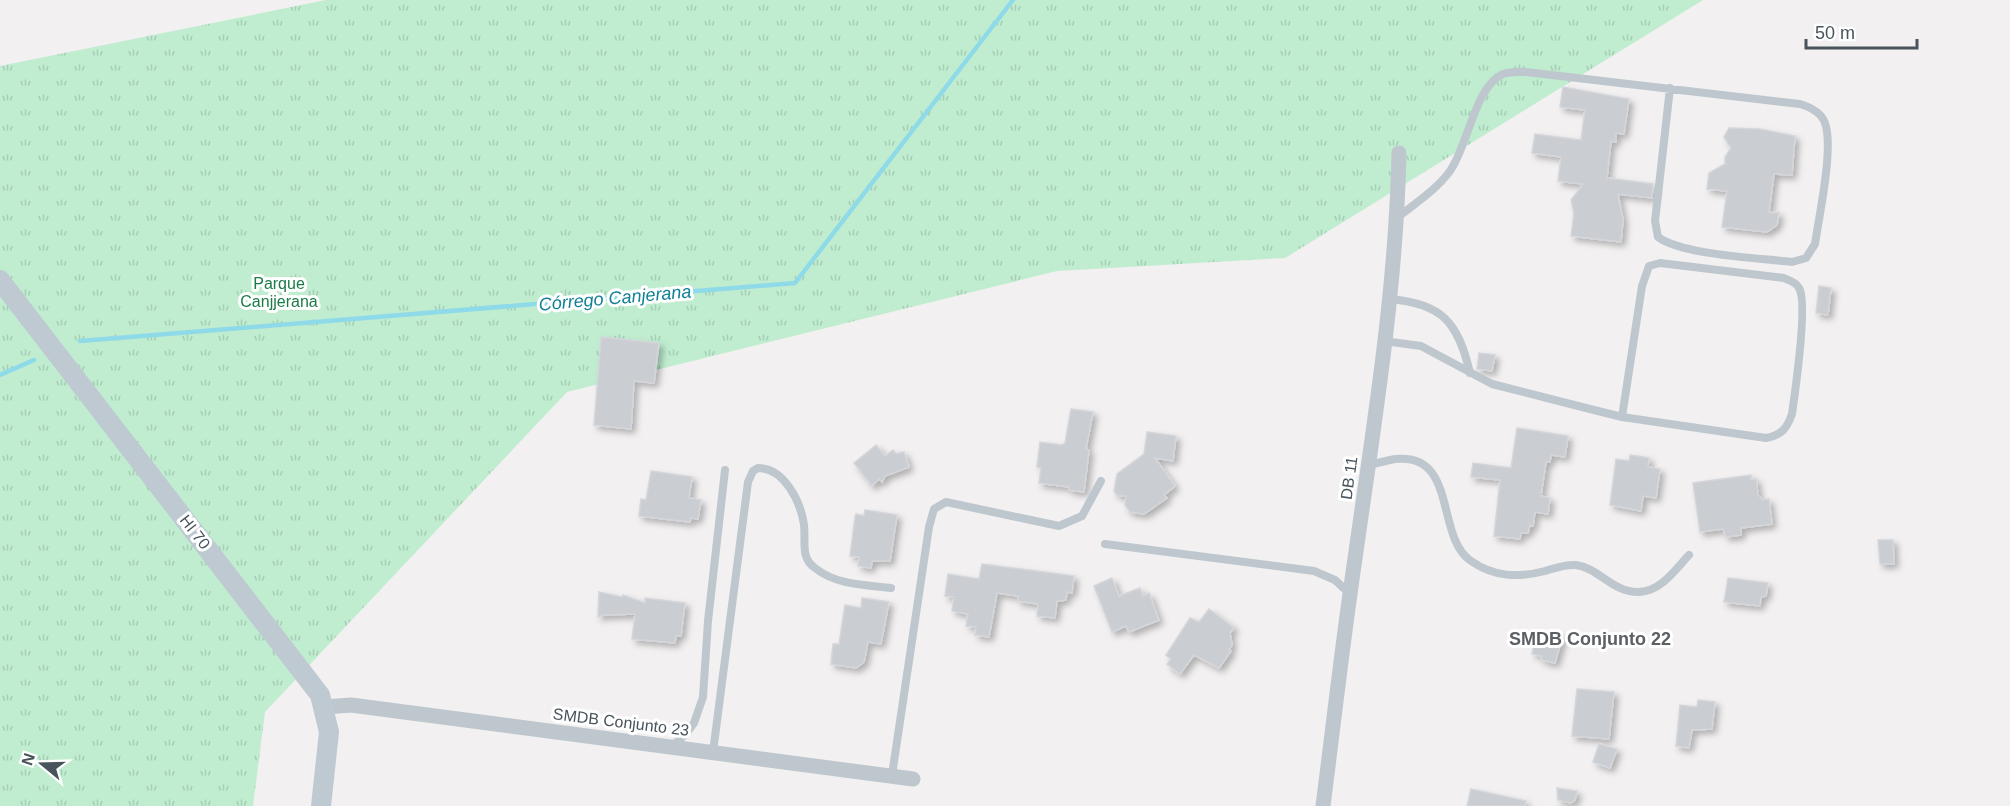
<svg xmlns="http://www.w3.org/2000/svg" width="2010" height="806" font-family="Helvetica,sans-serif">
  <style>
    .grass { fill: url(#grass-tufts) }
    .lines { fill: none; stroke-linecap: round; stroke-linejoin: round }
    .stream { stroke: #8fdae9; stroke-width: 4.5 }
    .building { fill: #cacdd2; stroke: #d4d6db; stroke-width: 1.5; filter: url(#shadow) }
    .lane { stroke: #bec7ce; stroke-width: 8 }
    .street { stroke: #bec7ce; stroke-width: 15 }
    .secondary { stroke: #bec9d2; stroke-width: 20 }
    .labels { text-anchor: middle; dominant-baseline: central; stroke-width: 6; stroke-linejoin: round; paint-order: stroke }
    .park-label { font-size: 16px; fill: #1b7b47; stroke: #fff }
    .street-label { font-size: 16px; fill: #48545c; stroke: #fff }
    .water-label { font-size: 18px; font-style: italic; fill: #128196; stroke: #fff }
    .neighbourhood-label { font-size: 18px; font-weight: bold; fill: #5c6064; stroke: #fff }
  </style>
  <defs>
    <pattern id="grass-tufts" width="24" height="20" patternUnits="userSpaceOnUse" patternTransform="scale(1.5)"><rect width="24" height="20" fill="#c0edd0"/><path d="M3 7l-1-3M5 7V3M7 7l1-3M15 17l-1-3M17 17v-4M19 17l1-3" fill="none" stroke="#a6cdb5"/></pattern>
    <filter id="shadow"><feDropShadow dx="4" dy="4" stdDeviation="3" flood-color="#0004"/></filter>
  </defs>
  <rect width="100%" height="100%" fill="#f2f0f0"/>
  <path class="grass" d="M326,0H1703L1285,258L1057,271L567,392L265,712L253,806H0V66Z"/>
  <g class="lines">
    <path class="stream" d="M80,341L795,283L1013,0
      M0,375L34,360"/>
  </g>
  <path class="building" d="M1563,87L1629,99L1624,134L1616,133V142L1611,141L1607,178L1653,184L1652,198L1618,194L1623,220L1621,242L1571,236L1574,213L1571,200L1583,184L1558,181L1561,157L1532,153L1535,134L1581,140L1585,110L1560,107Z
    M1729,128L1760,129L1795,136L1792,175L1774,174L1769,212L1779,213L1777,225L1767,232L1722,227L1727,191L1707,189L1709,173L1725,164V157L1731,148L1724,137Z
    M1819,286L1831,288L1828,315L1816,313Z
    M601,337L659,343L654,383L634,381L631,429L594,425Z
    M1479,353L1495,355L1492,371L1477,369Z
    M1071,409L1093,412L1086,449L1089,450L1084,492L1069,490V487L1039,483L1041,468L1037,467L1040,442L1062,445L1065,443Z
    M1517,428L1568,436L1565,457L1551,455L1550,462H1546L1541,496L1550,498L1548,514L1535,512L1533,526L1530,525L1528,533H1521L1520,539L1494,536L1500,480L1471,477L1473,463L1511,468Z
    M1147,432L1176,436L1173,461L1155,458L1175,486L1164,495L1167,498L1144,514L1130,512L1125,505L1126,496L1117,495L1114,491L1117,474L1144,454Z
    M876,445L885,456L893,450L896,454L904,452L909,467L885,476L882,482L879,479L872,486L854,463Z
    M1630,455L1649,458L1648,467L1660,469L1656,498L1643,496L1641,511L1610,505L1616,459L1629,461Z
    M651,471L692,477L689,498L701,500L698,519L691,518L690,522L639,516L641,499L646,500Z
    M1751,475V480L1756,479L1758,495L1763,500L1769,499L1772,524L1741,528V535L1726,537L1723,529L1700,532L1693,483Z
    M865,510L897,515L890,561H872L871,568L858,566L859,557L850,556L855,517L856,514L864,516Z
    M1878,540H1893L1894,564H1880Z
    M982,564L1074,576L1072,593L1067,592L1066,600L1057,601L1055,618L1037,616L1038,604L1018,601V596L997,593L989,637L975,635L976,627L966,626L968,614L952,611L954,597L945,596L948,574L979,579Z
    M1112,578L1119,596L1140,588L1143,596L1149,593L1159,620L1129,632L1126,626L1112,632L1094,586Z
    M1728,578L1768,583L1766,596L1761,597L1760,606L1724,602Z
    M599,592L622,597L623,595L645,603V598L685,603L681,636H676L675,643L632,639L635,614L604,615L598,617Z
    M862,598L889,602L881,644L868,642L864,662L856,668L831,664L833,644H839L845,605L861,608Z
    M1209,609L1234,628L1230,633L1232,645L1229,649L1231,651L1219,668L1194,655L1180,674L1167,664L1171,659L1166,655L1190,618L1199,622Z
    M1549,632L1563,635L1555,663L1541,660L1542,656L1532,654L1535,640L1541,641L1542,635L1549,636Z
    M1577,689L1614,692L1609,739L1572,736Z
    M1698,700L1715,702L1712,729L1692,730L1689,748L1676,746L1680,705L1697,707Z
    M1599,744L1617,749L1610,768L1593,762Z
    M1557,788L1577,791L1575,800L1571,803L1558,800Z
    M1471,789L1526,801L1525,806H1467Z"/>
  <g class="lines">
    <path class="lane" d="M1398,217C1416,203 1437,189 1450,171C1468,146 1475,86 1503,74C1509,71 1519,72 1526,72L1800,104C1810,107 1821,112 1825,123C1834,148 1819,216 1815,244L1806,258L1792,262C1759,258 1682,255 1658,237L1655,221L1670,88
      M1389,299C1442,303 1458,322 1470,373
      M1384,341L1421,346L1492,384L1582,407L1622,417L1766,438C1782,435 1787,428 1792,414C1795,393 1808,302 1799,288C1796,282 1790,281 1784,278L1660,263L1649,266L1642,286L1622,417
      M1370,465C1378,463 1388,460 1396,459C1458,453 1435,537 1471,561C1494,577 1518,578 1545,571C1555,568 1565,564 1576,565C1599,568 1613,593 1639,592C1661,591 1675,570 1689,555
      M1105,544L1314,571L1335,580L1350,594
      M672,746L686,734L694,723L703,697L708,621L725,470
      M713,752L748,482L753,471L758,468C785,468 801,503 804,525C806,541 800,558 815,568C836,585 865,585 891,588
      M892,775L929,527L934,509L946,502L1059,526L1082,516L1101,481"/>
    <path class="street" d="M325,707L351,705L913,779
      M1323,806C1332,736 1340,665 1350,594C1370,448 1396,301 1399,153"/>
    <path class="secondary" d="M0,280L320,695L329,732L321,806"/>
  </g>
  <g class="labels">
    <g class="park-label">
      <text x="279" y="283">Parque<tspan x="279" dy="18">Canjjerana</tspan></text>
    </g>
    <g class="street-label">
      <text transform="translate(1349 478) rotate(-82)">DB 11</text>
      <text transform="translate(195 532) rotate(52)">HI 70</text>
      <text transform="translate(621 722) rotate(7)">SMDB Conjunto 23</text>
    </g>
    <g class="water-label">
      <text transform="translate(615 298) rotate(-5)">Córrego Canjerana</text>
    </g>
    <g class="neighbourhood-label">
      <text x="1590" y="639">SMDB Conjunto 22</text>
    </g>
  </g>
  <g transform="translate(42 764) rotate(289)" stroke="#ffffff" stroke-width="4.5" paint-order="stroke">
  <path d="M0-4.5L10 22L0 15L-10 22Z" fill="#48545c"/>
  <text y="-9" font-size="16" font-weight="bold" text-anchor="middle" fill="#48545c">N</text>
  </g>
  <path d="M1806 39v9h111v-9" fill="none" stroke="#48545c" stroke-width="3"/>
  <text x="1815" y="39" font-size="18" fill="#48545c" stroke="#ffffff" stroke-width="4.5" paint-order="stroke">50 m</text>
</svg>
